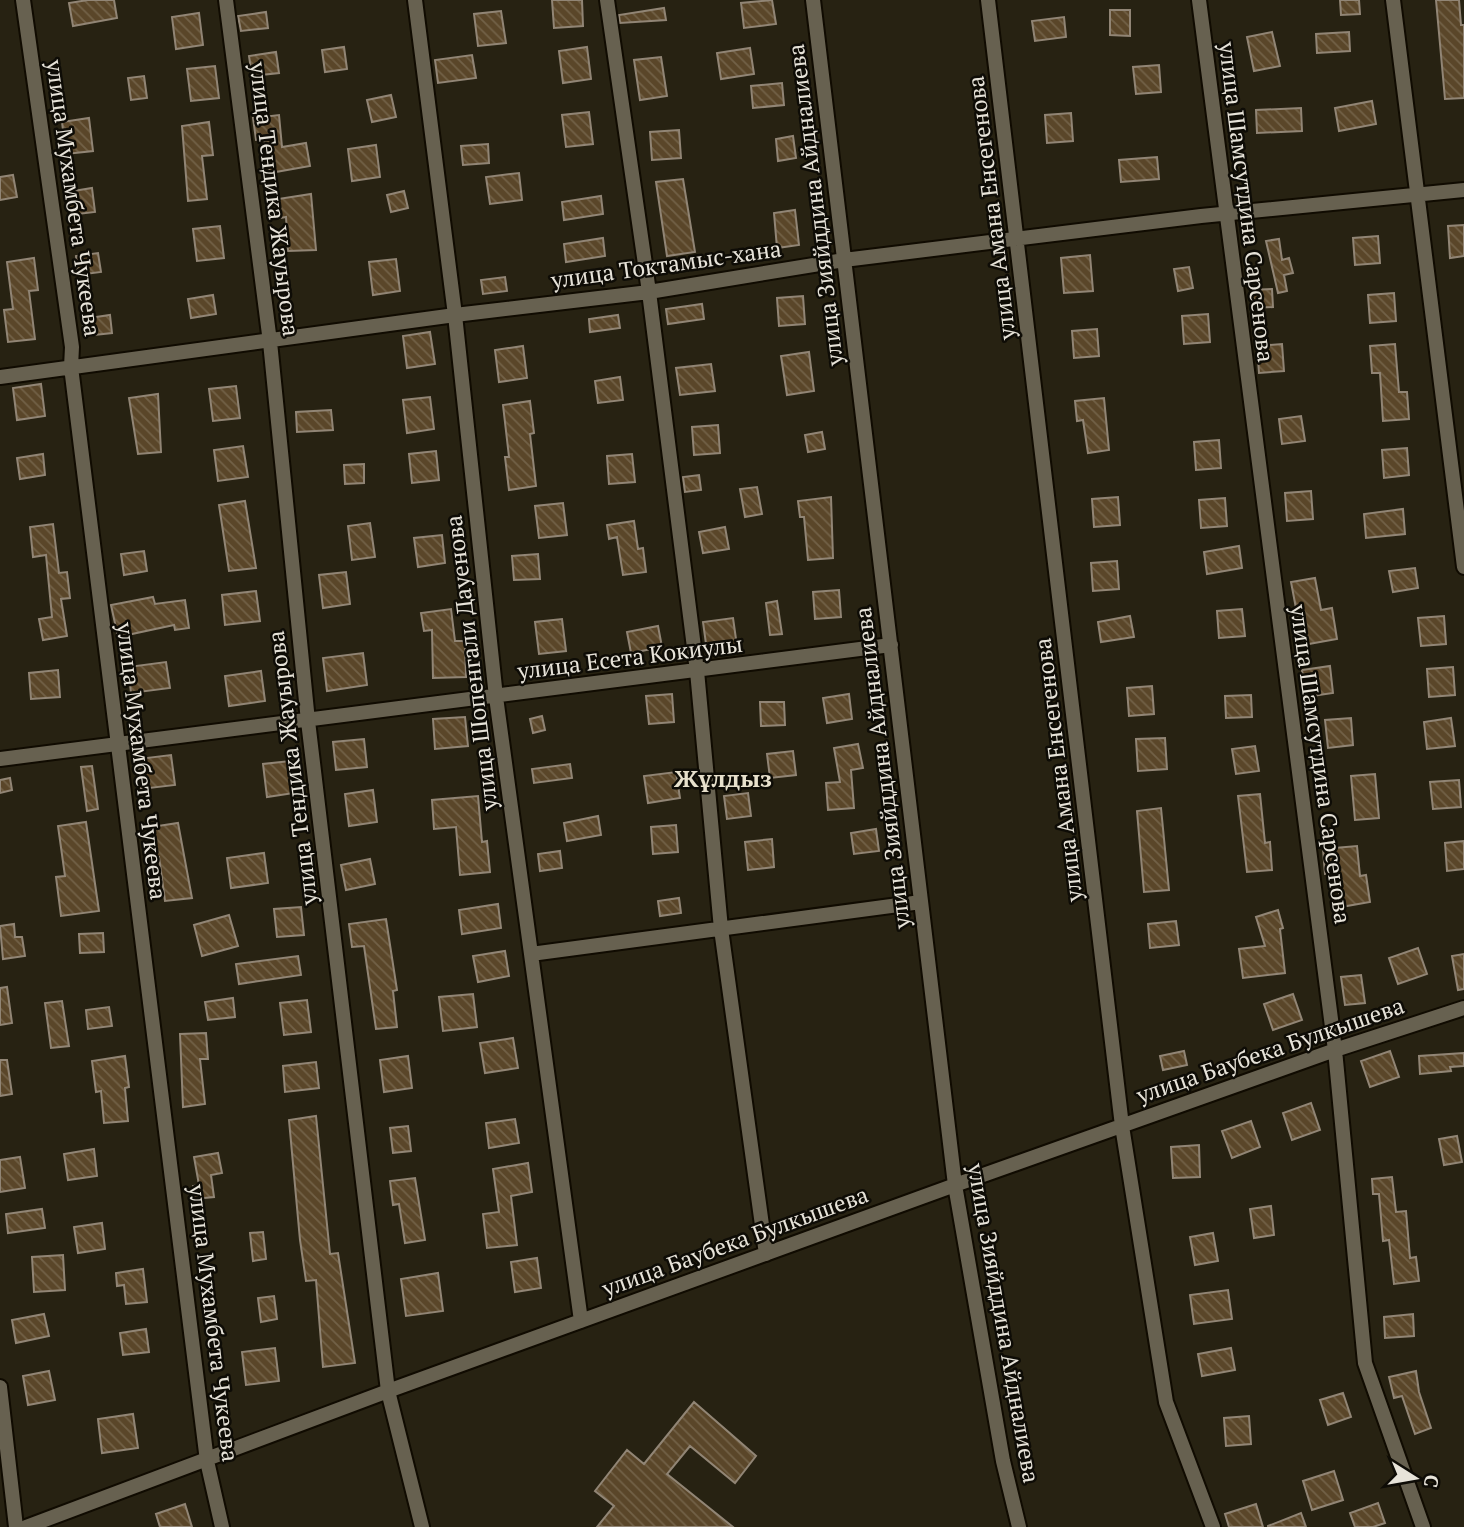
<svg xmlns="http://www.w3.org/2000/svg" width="1464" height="1527" font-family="'PT Serif',serif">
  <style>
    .building { fill: url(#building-back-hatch); stroke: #918575; stroke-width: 2 }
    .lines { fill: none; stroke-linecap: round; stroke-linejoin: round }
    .street-casing { stroke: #100b01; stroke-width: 18 }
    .street { stroke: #676150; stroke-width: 14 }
    .labels { text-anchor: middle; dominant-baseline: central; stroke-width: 5; stroke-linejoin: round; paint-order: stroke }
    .street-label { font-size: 23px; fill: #e7e3d9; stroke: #0e0c06 }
    .neighbourhood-label { font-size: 24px; font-weight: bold; fill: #e7e0cc; stroke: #0e0c06 }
  </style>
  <defs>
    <pattern id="building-back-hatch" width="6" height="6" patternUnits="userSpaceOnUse" patternTransform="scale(1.75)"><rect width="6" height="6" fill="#5a4629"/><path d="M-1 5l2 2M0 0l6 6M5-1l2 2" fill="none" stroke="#726147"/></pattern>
  </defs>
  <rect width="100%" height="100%" fill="#272212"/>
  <path class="building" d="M88,0H114L117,18L73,26L69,3Z
    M552,0H582L583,26L554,28Z
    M772,0L776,24L744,28L741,3Z
    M1340,0H1359L1360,14L1341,15Z
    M1436,0H1459L1461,25H1464V98L1445,99Z
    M664,8L666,20L620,23L619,15Z
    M1110,10H1130V36L1110,35Z
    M501,11L506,43L478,46L474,14Z
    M266,12L268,28L241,31L238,16Z
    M199,13L203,45L176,49L172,17Z
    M1064,17L1066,37L1035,41L1032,21Z
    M1272,32L1280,66L1254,71L1247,37Z
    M1349,32L1350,51L1317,53L1316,34Z
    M344,47L347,69L325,72L322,50Z
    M587,47L591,79L563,83L559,51Z
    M750,48L754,74L721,79L717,53Z
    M276,52L279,73L252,76L249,56Z
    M472,55L476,78L438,83L435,60Z
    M661,57L667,96L640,100L634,60Z
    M1159,65L1161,92L1136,94L1133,67Z
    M215,66L219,98L191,101L187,69Z
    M144,76L147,98L131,100L128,78Z
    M782,83L784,105L753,108L751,86Z
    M391,95L396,117L372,122L367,100Z
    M1372,101L1376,124L1339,131L1335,108Z
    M1301,108L1302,131L1257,133L1256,110Z
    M589,112L593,144L566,147L562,115Z
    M1071,113L1073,141L1047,143L1045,115Z
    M279,115L282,147L306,143L310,166L270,173L264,139L256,140L253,118Z
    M89,118L93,151L66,154L62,122Z
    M209,122L213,155L202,156L207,199L188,201L182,126Z
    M679,130L681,158L652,160L650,132Z
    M793,136L796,158L778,161L776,139Z
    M488,144L489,163L463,165L461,146Z
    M376,145L380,177L352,181L348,149Z
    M1157,157L1159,179L1121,182L1119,160Z
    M519,173L522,200L490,204L486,177Z
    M13,175L17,197L0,200V177Z
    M683,179L695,252L667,256L656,182Z
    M92,188L95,212L70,215L67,192Z
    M404,191L408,208L391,212L387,195Z
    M311,194L316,250L288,251L286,217L280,218L278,199Z
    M601,196L603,214L564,220L562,202Z
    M795,210L799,245L777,248L774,213Z
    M1464,225V256L1450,258L1448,226Z
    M220,226L224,258L197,261L193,229Z
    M1378,236L1380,263L1355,265L1353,238Z
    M603,238L605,256L566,262L564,244Z
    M1279,239L1282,260L1289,258L1293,273L1284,275L1287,291L1278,293L1266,241Z
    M98,253L101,272L78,275L76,256Z
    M1090,255L1093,291L1064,293L1061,258Z
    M34,258L38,290L29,291L35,339L8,342L4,310L13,309L7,262Z
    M396,259L400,291L373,295L369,262Z
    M1189,267L1193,288L1178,291L1174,269Z
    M505,277L507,291L483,294L481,280Z
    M1272,289L1273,307L1252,308L1251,290Z
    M1394,293L1396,321L1370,323L1368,295Z
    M213,295L216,314L191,318L188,299Z
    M803,296L805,324L779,326L777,298Z
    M702,304L704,319L668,324L666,309Z
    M1208,314L1210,342L1184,344L1182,316Z
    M110,315L112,333L85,336L82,319Z
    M618,315L620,328L590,332L589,319Z
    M1097,329L1099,356L1074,358L1072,331Z
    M430,332L435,364L407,368L403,336Z
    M1282,344L1284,371L1259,373L1257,346Z
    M1395,344L1399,392H1407L1409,419L1383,421L1380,373H1372L1370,346Z
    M523,346L527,378L499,382L495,350Z
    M809,352L814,391L787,395L781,356Z
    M711,364L715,391L680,395L676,368Z
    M620,377L623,400L598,403L595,381Z
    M41,384L45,416L17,420L13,388Z
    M236,386L240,418L213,421L209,389Z
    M158,394L161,452L138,454L129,398Z
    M430,397L434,429L407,433L403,400Z
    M1104,398L1109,450L1088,453L1083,420L1077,421L1075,401Z
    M530,401L534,433L530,434L536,486L509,490L505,457H509L503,405Z
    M331,410L333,430L297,432L296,412Z
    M1301,416L1305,441L1282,444L1279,419Z
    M718,425L720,453L694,455L692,427Z
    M822,432L825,449L808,452L805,435Z
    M1219,440L1221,468L1196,470L1194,442Z
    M243,446L248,477L218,481L214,450Z
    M1407,448L1409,475L1384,478L1382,450Z
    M436,451L439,480L412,483L409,454Z
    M43,454L45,475L20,479L17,458Z
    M632,454L635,482L609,484L607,456Z
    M364,464V483L345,484L344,465Z
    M699,475L701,490L685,492L683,477Z
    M757,487L762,514L745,517L740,489Z
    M1311,491L1313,519L1287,521L1285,493Z
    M831,497L833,558L808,560L804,517H800L798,501Z
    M1118,497L1120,525L1094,527L1092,499Z
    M1225,498L1227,526L1201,528L1199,500Z
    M245,501L256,568L229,571L219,505Z
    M563,503L567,535L539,538L535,506Z
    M1403,509L1405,534L1366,538L1364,514Z
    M634,521L638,549L643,548L646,572L623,575L617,537L609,539L607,525Z
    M370,523L375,557L352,560L348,526Z
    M53,524L59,573L67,572L70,598L61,599L67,636L43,640L39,619L52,617L46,555L33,557L30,527Z
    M725,527L729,549L703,553L699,532Z
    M442,535L445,563L418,567L414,538Z
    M1239,546L1242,568L1207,574L1204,552Z
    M144,551L147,571L124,575L121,554Z
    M538,554L540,579L514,580L512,556Z
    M1117,561L1119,589L1093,591L1091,563Z
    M1415,568L1418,588L1393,592L1389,571Z
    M346,572L350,604L323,608L319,575Z
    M1315,578L1321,610L1332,608L1337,639L1303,645L1291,582Z
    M839,590L841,617L815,619L813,592Z
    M256,591L260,621L225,625L222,595Z
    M153,597L155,604L185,600L189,628L175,630L174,625L118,637L111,605Z
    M777,601L782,634L770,635L766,603Z
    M451,609L455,641H465L466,677L433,678L432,630L424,631L421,613Z
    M1242,609L1245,636L1219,638L1217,611Z
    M1130,616L1134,637L1101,642L1098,622Z
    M1444,616L1446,644L1421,646L1418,618Z
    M733,618L737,646L707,651L703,622Z
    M562,619L566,651L539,654L535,622Z
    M658,626L662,647L631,653L627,632Z
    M363,653L367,685L327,691L323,658Z
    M166,662L170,688L131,693L128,667Z
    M1330,666L1333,693L1305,697L1302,670Z
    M1453,667L1455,695L1429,697L1427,669Z
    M58,670L60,697L31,699L29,673Z
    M261,671L265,701L229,706L225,676Z
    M1152,686L1154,714L1129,716L1127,688Z
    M672,694L674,722L649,724L646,696Z
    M849,694L852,719L827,723L823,698Z
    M1251,695L1252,717L1226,718L1225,696Z
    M760,702H784L785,725L761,726Z
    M542,716L545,730L533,733L530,719Z
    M465,717L468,746L435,749L433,719Z
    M1351,718L1353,745L1328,748L1325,720Z
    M1451,718L1455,746L1427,749L1424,722Z
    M1165,738L1167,769L1138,771L1136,739Z
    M364,739L367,767L336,770L333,742Z
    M858,744L863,768L851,770L854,808L828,810L826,783L840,782L834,748Z
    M1255,746L1259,771L1236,774L1232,749Z
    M793,751L796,775L770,778L767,754Z
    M171,755L175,785L141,789L138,759Z
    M290,761L294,793L267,797L263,764Z
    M570,764L572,778L534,783L532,769Z
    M92,766L98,809L87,811L81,767Z
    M676,772L680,798L648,803L644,776Z
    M1375,774L1379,818L1355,820L1351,776Z
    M10,778L12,790L0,793V780Z
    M1459,780L1461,807L1433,809L1430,782Z
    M373,790L377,822L349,826L345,794Z
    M748,793L751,816L727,819L724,796Z
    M1260,794L1265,843L1270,842L1272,870L1247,872L1238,796Z
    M478,796L482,842L487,841L490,872L460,875L456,827L434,829L432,800Z
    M1161,808L1169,890L1144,892L1137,811Z
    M598,816L601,835L567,841L564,823Z
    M86,822L99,911L61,916L56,877L65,876L58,826Z
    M178,823L192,898L165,901L159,857H155L151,827Z
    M676,825L678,852L653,854L651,827Z
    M876,829L879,851L854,854L851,833Z
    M772,839L774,867L748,870L745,842Z
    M1464,841V869L1447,871L1445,843Z
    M1357,846L1360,876L1366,875L1370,902L1341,907L1336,873L1325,874L1323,849Z
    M560,851L562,868L540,871L538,854Z
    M264,853L268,883L231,888L227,858Z
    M370,859L375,884L346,890L341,865Z
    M679,898L681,913L660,916L658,901Z
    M498,904L501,928L462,934L459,910Z
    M301,907L304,935L277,937L274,909Z
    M1278,910L1283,928L1280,929L1285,973L1243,978L1239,949L1265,946L1256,917Z
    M229,915L238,946L202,956L194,925Z
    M386,919L397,990L393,991L397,1027L376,1029L364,946L352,947L349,924Z
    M1176,921L1179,945L1150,948L1148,924Z
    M14,924L15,937H22L25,956L3,959L0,926Z
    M103,933L104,952L80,953L79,934Z
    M1418,948L1427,974L1398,984L1389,958Z
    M505,951L509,976L478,982L473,956Z
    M1464,954V989L1458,990L1452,956Z
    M298,956L301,975L239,984L236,964Z
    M1361,975L1365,1003L1345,1005L1341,977Z
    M7,987L12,1023L0,1025V988Z
    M473,994L477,1027L443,1031L439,997Z
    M1293,994L1302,1020L1273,1030L1264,1004Z
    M233,998L235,1017L208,1020L205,1002Z
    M307,1000L311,1032L284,1035L280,1003Z
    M62,1001L69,1046L51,1048L45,1003Z
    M109,1007L112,1026L88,1029L86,1010Z
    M206,1033L208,1059H200L205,1104L183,1107L180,1034Z
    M513,1038L518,1068L485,1073L480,1043Z
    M1184,1051L1187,1065L1163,1070L1160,1056Z
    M1390,1051L1399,1077L1370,1087L1361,1061Z
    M1464,1053V1066L1450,1067L1451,1071L1420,1074L1419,1056Z
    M125,1056L129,1087L125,1088L128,1121L104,1123L101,1091L96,1092L92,1061Z
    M408,1056L412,1088L384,1092L380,1060Z
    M0,1060H7L12,1094L0,1096Z
    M316,1062L319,1088L285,1092L283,1066Z
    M1311,1103L1320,1130L1292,1140L1283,1113Z
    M316,1116L330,1254L338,1253L355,1363L323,1367L316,1280L306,1281L300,1240L289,1120Z
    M515,1119L519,1143L489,1148L486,1123Z
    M1251,1121L1260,1147L1232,1158L1222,1131Z
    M408,1126L411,1151L393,1153L390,1128Z
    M1457,1136L1462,1162L1444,1165L1439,1139Z
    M1199,1145L1200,1177L1173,1178L1171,1147Z
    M94,1149L97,1176L68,1180L64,1154Z
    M218,1153L222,1173L211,1175L214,1197L194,1199L193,1186L199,1185L194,1157Z
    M20,1157L25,1188L0,1192V1160Z
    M528,1163L532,1192L511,1196L517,1245L487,1248L483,1214L499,1212L493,1169Z
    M1392,1177L1396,1212L1406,1211L1410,1258L1416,1257L1419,1281L1394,1284L1389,1240L1383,1241L1379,1194H1373L1372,1179Z
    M415,1178L425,1240L405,1243L399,1204L393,1205L390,1181Z
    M1271,1206L1274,1235L1254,1238L1250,1209Z
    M42,1209L45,1228L8,1233L6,1214Z
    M102,1223L105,1249L78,1253L74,1227Z
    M263,1232L266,1259L253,1261L250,1233Z
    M1213,1233L1218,1261L1195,1265L1190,1237Z
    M63,1255L65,1290L34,1292L32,1257Z
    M537,1258L541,1288L515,1292L511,1262Z
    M143,1269L147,1302L126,1304L124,1285L117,1286L116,1273Z
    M438,1273L443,1311L406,1316L401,1279Z
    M1228,1290L1232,1319L1194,1324L1190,1295Z
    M274,1296L277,1319L261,1322L258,1298Z
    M44,1314L49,1336L16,1343L12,1320Z
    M1413,1314L1414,1336L1385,1338L1384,1317Z
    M146,1329L149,1352L123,1355L120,1333Z
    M275,1348L279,1381L246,1385L242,1352Z
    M1231,1348L1235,1370L1202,1376L1198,1354Z
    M49,1371L55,1400L28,1405L23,1376Z
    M1416,1371L1419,1392L1431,1428L1415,1434L1402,1396L1394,1398L1389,1377Z
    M1343,1393L1351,1417L1328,1425L1320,1400Z
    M694,1402L756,1456L735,1483L690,1446L667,1474L733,1527H597L614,1506L595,1491L627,1450L644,1464Z
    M133,1414L138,1448L102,1453L98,1419Z
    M1249,1416L1251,1444L1226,1446L1224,1418Z
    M1334,1471L1343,1500L1312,1510L1303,1481Z
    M1378,1503L1385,1523L1373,1527H1355L1350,1513Z
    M185,1504L192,1527H160L156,1514Z
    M1256,1504L1263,1527H1229L1225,1514Z
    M1301,1513L1306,1527H1268V1526Z"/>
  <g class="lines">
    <defs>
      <path id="street" d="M23,0L72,347L71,367L207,1461L222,1527
        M226,0L270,342L308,721L388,1391L422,1527
        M415,0L455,315L496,697L581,1321
        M607,0L649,292L697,671L721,929L766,1254
        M813,0L955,1185L1003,1461L1019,1527
        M988,0L1122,1126L1166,1402L1213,1527
        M1199,0L1335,1050L1365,1363L1423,1527
        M1393,0L1464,567
        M0,377L455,315L649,292L844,260L1201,216L1464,190
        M0,759L891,645
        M531,954L921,902
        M0,1387L16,1527
        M26,1527L388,1391L955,1185L1335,1050L1464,1008"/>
    </defs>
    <use href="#street" class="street-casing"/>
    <use href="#street" class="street"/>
  </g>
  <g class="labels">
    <g class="street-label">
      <text transform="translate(74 198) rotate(82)">улица Мухамбета Чукеева</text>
      <text transform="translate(275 199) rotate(83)">улица Тендика Жауырова</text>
      <text transform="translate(1247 202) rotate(83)">улица Шамсутдина Сарсенова</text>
      <text transform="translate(815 205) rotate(-97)">улица Зияйддина Айдналиева</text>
      <text transform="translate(991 208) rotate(-97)">улица Амана Енсегенова</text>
      <text transform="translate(666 264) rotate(-8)">улица Токтамыс-хана</text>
      <text transform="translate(630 657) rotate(-7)">улица Есета Кокиулы</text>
      <text transform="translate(471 663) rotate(-97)">улица Шопенгали Дауенова</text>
      <text transform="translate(142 761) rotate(83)">улица Мухамбета Чукеева</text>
      <text transform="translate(1321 764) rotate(82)">улица Шамсутдина Сарсенова</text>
      <text transform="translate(292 768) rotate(-97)">улица Тендика Жауырова</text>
      <text transform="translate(882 768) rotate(-97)">улица Зияйддина Айдналиева</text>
      <text transform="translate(1058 770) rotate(-97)">улица Амана Енсегенова</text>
      <text transform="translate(1270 1050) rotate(-19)">улица Баубека Булкышева</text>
      <text transform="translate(735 1241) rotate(-20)">улица Баубека Булкышева</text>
      <text transform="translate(214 1323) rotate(83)">улица Мухамбета Чукеева</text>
      <text transform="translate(1004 1323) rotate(80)">улица Зияйддина Айдналиева</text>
    </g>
    <g class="neighbourhood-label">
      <text x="723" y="778">Жұлдыз</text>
    </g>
  </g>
  <g transform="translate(1415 1478) rotate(101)" stroke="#0e0c06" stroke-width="5" paint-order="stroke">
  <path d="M0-5L12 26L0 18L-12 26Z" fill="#e7e3d9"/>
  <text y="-10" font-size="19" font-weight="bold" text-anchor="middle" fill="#e7e3d9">С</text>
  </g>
</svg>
